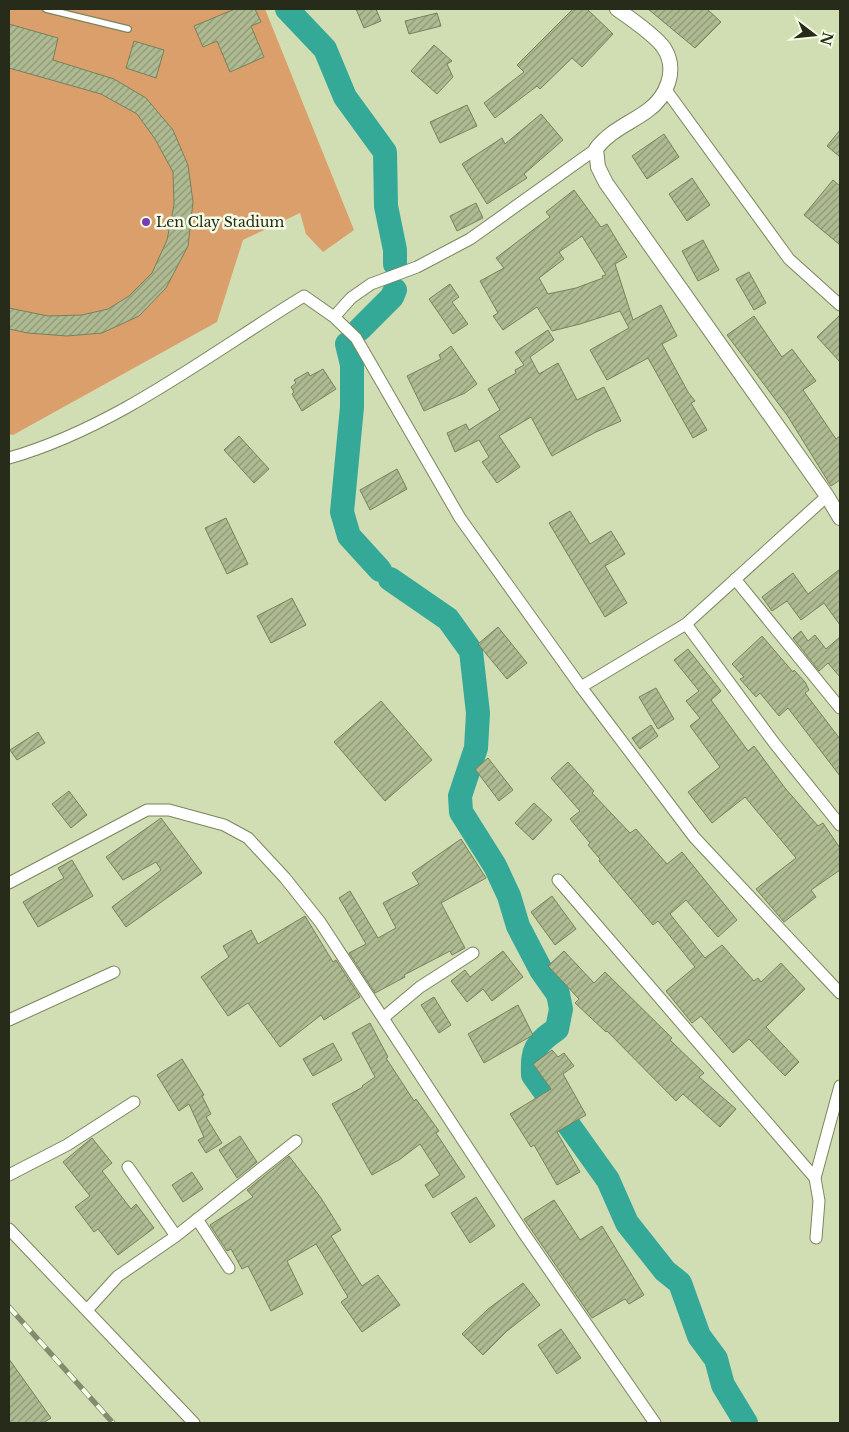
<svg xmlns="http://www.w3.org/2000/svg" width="849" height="1432" font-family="'Libre Baskerville',serif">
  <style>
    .green { fill: #db9f6b }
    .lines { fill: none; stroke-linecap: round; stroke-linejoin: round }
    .river { stroke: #34a998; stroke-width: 24 }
    .building { fill: url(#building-hatch); stroke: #76825b; fill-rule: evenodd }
    .service-casing { stroke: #7a855e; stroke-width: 8 }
    .minor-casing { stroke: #7a855e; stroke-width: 13 }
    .tertiary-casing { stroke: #7a855e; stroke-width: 16 }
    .service { stroke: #fff; stroke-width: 5.5 }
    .minor { stroke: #fff; stroke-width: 11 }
    .tertiary { stroke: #fff; stroke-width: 14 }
    .rail-casing { stroke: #838d6e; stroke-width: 5.5 }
    .rail { stroke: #f5fce6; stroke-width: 4; stroke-dasharray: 11; stroke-linecap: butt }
    .poi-dot { fill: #753eb4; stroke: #f5fce6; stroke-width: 2 }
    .labels { text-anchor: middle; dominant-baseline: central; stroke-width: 5; stroke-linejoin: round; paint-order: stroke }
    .poi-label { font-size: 14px; fill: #262b1a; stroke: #f5fce6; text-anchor: start }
  </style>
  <defs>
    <pattern id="building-hatch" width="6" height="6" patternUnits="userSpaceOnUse" patternTransform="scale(1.25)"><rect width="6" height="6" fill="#aeba91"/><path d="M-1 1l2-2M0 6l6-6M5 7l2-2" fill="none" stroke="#8d9776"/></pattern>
  </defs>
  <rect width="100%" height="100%" fill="#d1deb4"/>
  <path class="green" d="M9,9H265L354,230L323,252L306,234L300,213L243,240L217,322L13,435L9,434Z"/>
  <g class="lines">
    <path class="river" d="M287,9L325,49L345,97L385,152L386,206L395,250V264
      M360,329L392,297L395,290
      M347,344L352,365V407L342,512L349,536L380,570
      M390,579L448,619L471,651L478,713L476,748L460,796L461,812L495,866L509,896L518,926L541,970L558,994L561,1009L557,1029C535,1044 532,1049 533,1075L608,1180L627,1223L665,1271L680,1283L699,1336L716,1359L723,1385L746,1423"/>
  </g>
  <path class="building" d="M235,9H255L261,22L251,26L264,57L230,72L217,41L203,47L194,26Z
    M356,9H376L381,21L364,28Z
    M573,9H587L613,34L582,67L572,58L540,89L537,86L495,118L484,103L524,72L517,65Z
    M648,9H707L721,22L695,48Z
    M437,13L441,26L409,34L405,21Z
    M9,24L58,38L53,60L114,79L146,98L173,130L188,165L193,202L188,246L166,288L139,316L102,333L67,336L28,333L9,329V308L48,316L82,315L108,309L129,296L152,273L167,240L174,205L173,172L155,139L137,114L101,94L9,68Z
    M134,41L164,50L156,78L126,68Z
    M434,45L452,61L447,64L453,77L437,94L411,71Z
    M467,105L477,126L440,143L430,122Z
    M541,114L563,140L524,174L527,178L487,204L462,164L502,138L505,144Z
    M840,130V157L827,146Z
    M664,134L679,157L647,179L632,156Z
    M692,178L710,205L687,221L669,194Z
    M833,180L840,186V245L804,215Z
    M574,190L601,227L607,224L627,257L615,264L633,320L661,305L677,336L662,344L688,392L695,401L691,403L707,430L693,438L648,358L607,380L590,350L629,328L620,311L580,324L552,331L537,307L503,330L493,316L498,313L480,281L504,268L496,258L550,217L546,212ZM582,236L606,275L602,276L603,278L576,288L548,294L539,278L564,259L559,252Z
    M476,203L483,218L457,231L450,216Z
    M703,240L719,270L698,281L682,251Z
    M749,272L766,303L754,310L736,279Z
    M450,284L459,297L452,302L468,324L453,334L429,299Z
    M840,315V362L817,337Z
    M754,316L782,357L792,349L816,381L803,390L836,439L840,436V480L831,486L787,415L727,335Z
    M548,330L554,340L530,357L539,374L558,363L577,400L604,387L621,421L596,432L552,456L531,417L499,436L520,467L497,483L482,462L489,457L479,440L455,452L447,433L466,424L469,430L500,410L488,389L516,373L515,370L524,365L515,352Z
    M451,346L477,384L465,393L424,411L407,376L441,359L439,355Z
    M323,369L336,389L302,411L292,394L294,392L291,387L296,383L294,380L308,372L310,376Z
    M239,436L269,469L254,483L224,450Z
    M397,469L407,489L370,510L360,490Z
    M570,511L590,544L611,531L625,554L605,566L627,603L605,617L549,523Z
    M226,518L248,564L227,574L205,528Z
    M840,569V625L824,603L801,620L787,601L772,611L762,597L793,573L808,594Z
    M292,598L306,625L271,643L257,616Z
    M498,627L527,663L507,679L478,644Z
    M801,631L808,641L815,635L826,649L840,637V677L828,663L819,671L793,638Z
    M762,636L793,672L794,670L805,682L809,690L805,693L840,739V776L788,708L779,716L760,693L756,697L740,679L744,677L732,664Z
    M688,649L721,691L711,700L748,751L754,746L785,788L818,826L823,823L840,848V870L811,890L816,897L784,922L756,889L796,858L745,797L712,823L688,792L720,767L690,726L700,718L686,701L699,691L674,660Z
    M656,688L674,719L658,729L639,697Z
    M381,701L432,760L385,801L334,742Z
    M651,725L658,736L640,749L632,738Z
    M38,732L45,743L17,760L10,750Z
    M488,758L513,790L499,801L475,769Z
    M568,762L594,791L592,793L630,833L636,829L667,864L682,852L737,920L718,937L686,900L670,914L705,958L722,945L754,981L758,978L761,982L781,963L805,989L766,1027L799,1062L785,1076L749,1039L733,1053L701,1016L692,1023L666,991L695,967L658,921L653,925L599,861L600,859L588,845L590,843L570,819L580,811L551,778Z
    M69,791L87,815L71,828L52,804Z
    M534,803L552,820L533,840L515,823Z
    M161,818L202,873L126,927L112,907L161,870L156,862L123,880L106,857Z
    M461,839L486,878L441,903L465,948L452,955L450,951L404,975L405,977L375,993L349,953L366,944L339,898L350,891L378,938L396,928L383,903L419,884L412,873Z
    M72,860L93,896L38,927L23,902L64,878L58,868Z
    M552,896L576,929L555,945L531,912Z
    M305,916L333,962L336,960L360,997L324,1020L321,1015L280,1047L248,1003L228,1016L201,977L229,957L223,946L251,930L258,944Z
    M503,951L523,977L492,1001L483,989L467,1002L451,981L465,970L470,977Z
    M564,951L594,983L605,972L672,1038L670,1040L704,1073L699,1077L736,1109L720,1127L683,1094L676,1101L607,1031L606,1032L575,1003L579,999L548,966Z
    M434,997L451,1025L439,1033L421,1005Z
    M518,1005L533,1035L484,1063L468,1034Z
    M370,1023L388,1057L386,1058L414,1101L416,1099L439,1131L436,1133L465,1177L433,1198L425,1185L440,1175L420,1144L399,1160L372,1175L332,1104L363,1087L362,1086L375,1077L352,1033Z
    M333,1043L342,1060L313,1076L303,1059Z
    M552,1050L558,1057L564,1053L574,1066L563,1074L586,1115L557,1132L580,1172L557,1185L534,1145L531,1147L510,1114L551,1089L533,1064Z
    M182,1059L204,1095L202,1096L211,1114L206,1117L222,1143L206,1153L198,1140L204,1137L189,1104L179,1111L157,1075Z
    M240,1136L257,1162L237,1178L219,1150Z
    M92,1138L112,1163L102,1171L131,1209L136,1204L154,1228L118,1255L98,1229L94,1232L75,1207L90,1196L63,1162Z
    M289,1156L321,1198L341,1230L331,1236L362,1286L378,1275L400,1305L362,1332L341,1302L348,1297L316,1244L287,1261L303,1294L271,1311L248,1266L242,1269L231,1249L227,1251L210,1225L253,1197L247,1190Z
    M192,1172L203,1189L183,1202L172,1185Z
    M476,1197L495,1226L470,1243L451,1213Z
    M554,1200L580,1240L602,1226L644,1295L629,1304L625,1299L592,1318L524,1219Z
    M523,1283L540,1305L507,1331L483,1355L462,1334L488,1309Z
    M561,1329L581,1358L557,1374L538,1345Z
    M9,1359L51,1418L43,1423H9Z"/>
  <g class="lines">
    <defs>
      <path id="service" d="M46,9L128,29"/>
      <path id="minor" d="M666,90L789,259L840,305
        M334,317L351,298L371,284L417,267L470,239L596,149
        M9,458C117,427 209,354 304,296L334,317L356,338L460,518L581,687L686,624
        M827,496L686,624L775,744L840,825
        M735,579L840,708
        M581,687L694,837L840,993
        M558,880L815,1178
        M9,883L147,810H169L224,825L248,838L285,878L320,922L523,1232L655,1423
        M383,1018L420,987L473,953
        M9,1020L114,972
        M9,1175L67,1145L134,1102
        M197,1219L229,1268
        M9,1229L194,1423
        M176,1236L296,1141
        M816,1238L819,1201L815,1178L840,1086
        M87,1310L118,1276L176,1236L128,1167"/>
      <path id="tertiary" d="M617,9C630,18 656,36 664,48C678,70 667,97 647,111C629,124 609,131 596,149L598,167L606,183L827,496L840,518"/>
    </defs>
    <use href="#service" class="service-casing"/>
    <use href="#minor" class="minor-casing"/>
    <use href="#tertiary" class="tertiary-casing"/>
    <use href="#service" class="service"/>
    <use href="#minor" class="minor"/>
    <use href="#tertiary" class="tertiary"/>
    <defs>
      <path id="rail" d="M9,1307L113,1423"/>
    </defs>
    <use href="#rail" class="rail-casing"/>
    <use href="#rail" class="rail"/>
  </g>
  <circle class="poi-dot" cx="146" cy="222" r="5"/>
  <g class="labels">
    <g class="poi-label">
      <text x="156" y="222">Len Clay Stadium</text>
    </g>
  </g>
  <rect width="849" height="1432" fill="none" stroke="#262b1a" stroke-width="20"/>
  <g transform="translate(814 35) rotate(106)" stroke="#f5fce6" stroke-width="4" paint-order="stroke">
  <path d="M0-4L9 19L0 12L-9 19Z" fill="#262b1a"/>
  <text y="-8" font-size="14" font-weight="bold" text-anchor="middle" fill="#262b1a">N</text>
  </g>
</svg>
